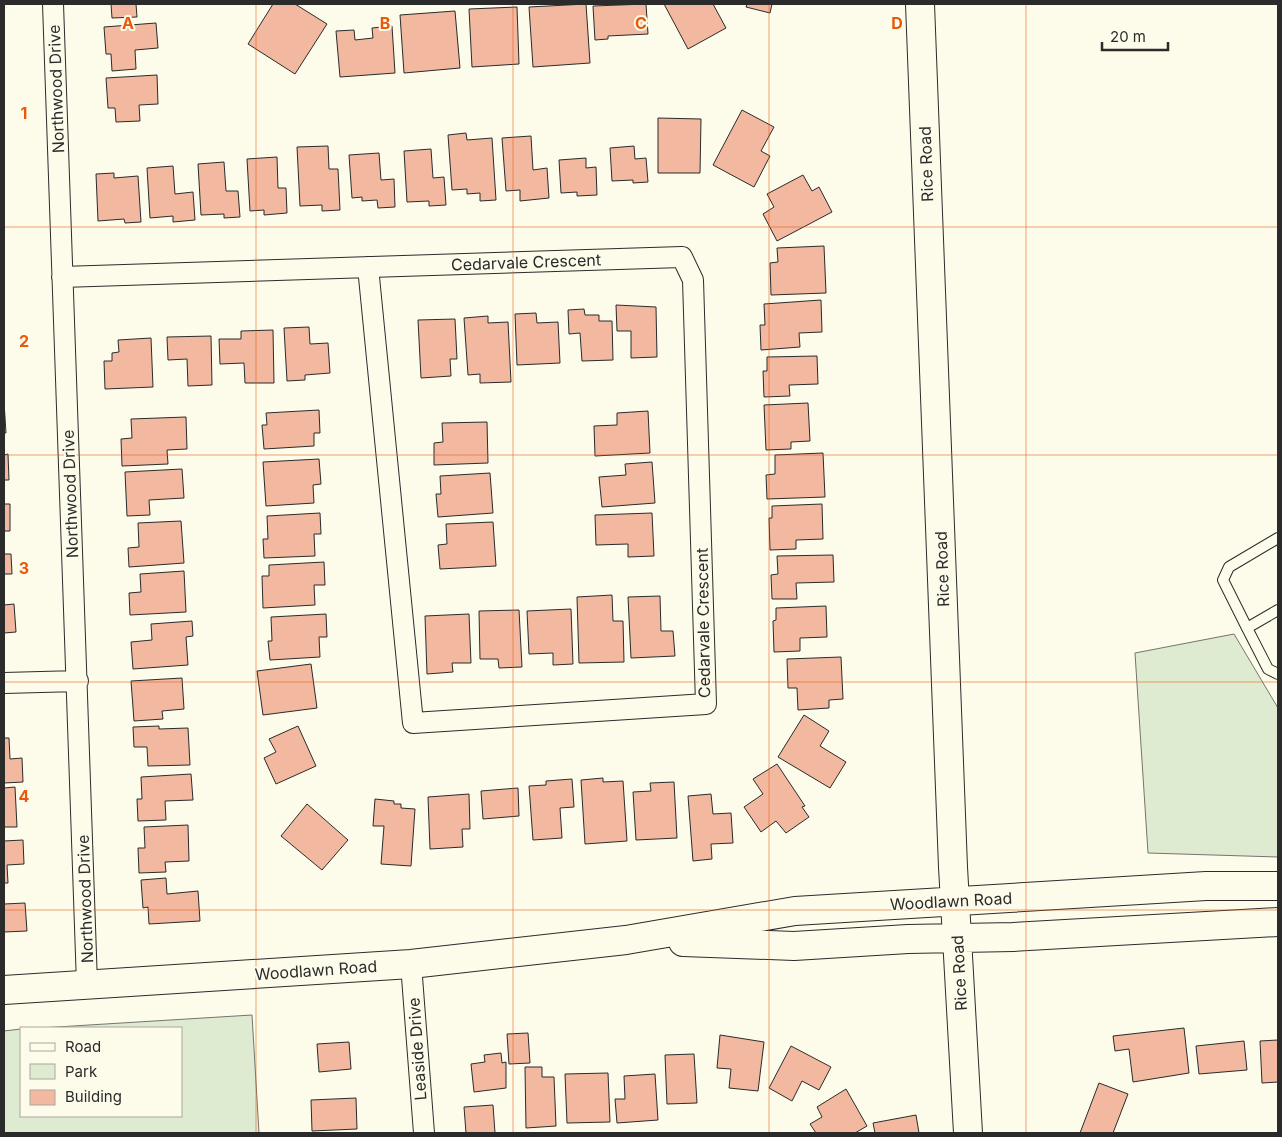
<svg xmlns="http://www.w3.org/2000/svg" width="1282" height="1137" font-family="Inter,sans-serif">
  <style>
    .green { fill: #deebd1; stroke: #74746e }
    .building { fill: #f2b8a0; stroke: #2b2b2b }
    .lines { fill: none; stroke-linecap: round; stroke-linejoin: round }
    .lane-casing { stroke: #2b2b2b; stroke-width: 12 }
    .street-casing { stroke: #2b2b2b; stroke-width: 22 }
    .secondary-casing { stroke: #2b2b2b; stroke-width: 30 }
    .lane { stroke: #fdfbea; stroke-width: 10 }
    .street { stroke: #fdfbea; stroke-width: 20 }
    .secondary { stroke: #fdfbea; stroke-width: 28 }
    .grid { fill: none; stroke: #e8590c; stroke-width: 1; stroke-opacity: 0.55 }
    .labels { text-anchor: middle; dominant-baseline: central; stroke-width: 4; stroke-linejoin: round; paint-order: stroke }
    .street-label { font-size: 16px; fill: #2b2b2b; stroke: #fdfbea }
    .grid-label { font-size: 16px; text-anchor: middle; font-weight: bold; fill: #e8590c; stroke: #fdfbea; stroke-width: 4; stroke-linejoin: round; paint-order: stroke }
  </style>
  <rect width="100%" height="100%" fill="#fdfbea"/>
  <path class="green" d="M1234,634L1278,708V857L1148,853L1135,653Z
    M252,1015L259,1133H4V1031L21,1029V1116H181V1028H40Z"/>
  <path class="building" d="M111,4H136L137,17L112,18Z
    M273,4H295L327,24L295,74L248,44Z
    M586,4L590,63L533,67L529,7Z
    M646,4L648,34L608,36V39L595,40L593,6Z
    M664,4H713L726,28L688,49Z
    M747,4H772L770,13L746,7Z
    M517,7L519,64L472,67L469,9Z
    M455,11L460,68L404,73L400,15Z
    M156,23L158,48L135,50L136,69L112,71L111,54H106L104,27Z
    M392,26L395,73L340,77L336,31L354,30L355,40L373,38L372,28Z
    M157,75L158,104L139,105L140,121L116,122L115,108H108L106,78Z
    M742,110L774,127L761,151L770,156L754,187L713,165Z
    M658,118L701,119L700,173H658Z
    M466,133L467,140L492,138L496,200L480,201V193L467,194V189L452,190L448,135Z
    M531,136L533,170L547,168L549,198L520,201V190L506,191L502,138Z
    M328,146L329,169H338L340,210L322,211V205L300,206L297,147Z
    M634,146L635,159L646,158L648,182L633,183V180L612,181L610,148Z
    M431,149L433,178L444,177L446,205L429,206V201L407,202L404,151Z
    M379,153L381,180L394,179L395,207L378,208L377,200L362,201V197L352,198L349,155Z
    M277,157L278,188H286L287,213L264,215V210L250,211L247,159Z
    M586,158V168L596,167L597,195L577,196V192L561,193L559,160Z
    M224,162L226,191H238L240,217L224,218V214L201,215L198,164Z
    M173,166L175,194L193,192L195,220L173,222V216L150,218L147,168Z
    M114,173V178L138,176L141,222L125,223L124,219L98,221L96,174Z
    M803,175L812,191L819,187L832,212L777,241L763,214L774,207L767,194Z
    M824,246L826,293L771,295L770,263L778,262L777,248Z
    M821,300L822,332L799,333L800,347L761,350L760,325H765L764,304Z
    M616,305L656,307L657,357L631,358V331H617Z
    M584,309L585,315H599V321H612L613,360L582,361L580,333L569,334L568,310Z
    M536,313L537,323L558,322L560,363L517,365L515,314Z
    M488,316V323L508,322L511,382L480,383V374L468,375L464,318Z
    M455,319L457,359H450L451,376L421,378L418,320Z
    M309,327L310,344L328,343L330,373L305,375V380L287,381L284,328Z
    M273,330L274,383H245L244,363L220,364L219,339H241V331Z
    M211,336L212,385L188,386L187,359L168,360L167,337Z
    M151,338L153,387L105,389L104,361H112V353L119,352L118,340Z
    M817,356L818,384L789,385L790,396L764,397L763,371H767V357Z
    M4,402L6,433H4Z
    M808,403L810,441L791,442V449L766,450L764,405Z
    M319,410L320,433H314V446L264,449L262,425H267L266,413Z
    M648,411L650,453L595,456L594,426L617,425V413Z
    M186,417L187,449L167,450L168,464L122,466L121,439L132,438L131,419Z
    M487,422L488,463L434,465V443L443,442L442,423Z
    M823,453L825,497L767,499L766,475L775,474V455Z
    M8,454L9,480H4V455Z
    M319,459L321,484L313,485L314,503L266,506L263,462Z
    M652,462L655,503L602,507L599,477L626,475L625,464Z
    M182,469L184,498L149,500L150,515L127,516L125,472Z
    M490,473L493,513L438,517L436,494H441L440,476Z
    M4,504H10V531H4Z
    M822,504L823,539L796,540V549L770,550L769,518H772V506Z
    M320,513L321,534H314L315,556L264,558L263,539H268L267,516Z
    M652,513L654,556L628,557V544L596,545L595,515Z
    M181,521L184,563L129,567L128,548L139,547L138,523Z
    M493,522L496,566L440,569L438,545L447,544L446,524Z
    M4,554H11L12,574H4Z
    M833,555L834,582L796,583L797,599H772L771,575L778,574L777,556Z
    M324,562L325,585H314L315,605L263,608L262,576H269V565Z
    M184,571L186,612L130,615L129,593L141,592L140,574Z
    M612,595L613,621H623L624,662L579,663L577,597Z
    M660,596L661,631H673L675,656L631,658L628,597Z
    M14,604L16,632L4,633V655V605Z
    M826,606L827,637L800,638V651L774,652L773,621L776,620V608Z
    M571,609L573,664L553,665V653L529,654L527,611Z
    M519,610L522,667L499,668L498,659H480L479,611Z
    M326,614L327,637H319L320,657L270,660L268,641H272L271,617Z
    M469,614L471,663H452L453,672L427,674L425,616Z
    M192,621L193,636L186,637L188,665L133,669L131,642L152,640L151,624Z
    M841,657L843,699L829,700V708L798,710L797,688H788L787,659Z
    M311,664L317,708L263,715L257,671Z
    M182,678L184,709L162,711L163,719L134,721L131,681Z
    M804,715L829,731L820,746L846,762L830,788L778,757Z
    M159,726V729L188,728L190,765L148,766L147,747H134L133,727Z
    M298,726L316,766L276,784L264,758L276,752L269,739Z
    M4,738H9L10,759L22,758L23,782L4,783Z
    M777,764L805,806L802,807L809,817L786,833L776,821L761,832L744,807L763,794L753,779Z
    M191,774L193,800L165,801L166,820L138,821L137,799H142L141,777Z
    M603,778V782L623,781L627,841L585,844L581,780Z
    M572,779L574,807L560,808L562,838L533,840L529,786L546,785V781Z
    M674,782L677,838L636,840L633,792L651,791L650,783Z
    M15,787L17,827H4V788Z
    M518,788L519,816L483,819L481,791Z
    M469,794L470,829H462L463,847L430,849L428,797Z
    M711,794L713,814L731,813L733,843L711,844L712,859L693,861L688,796Z
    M375,799L394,801V804H401V808L415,809L411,866L381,864L384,826H373Z
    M307,804L348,840L322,870L281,836Z
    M188,825L189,861L165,862L166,872L139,873L138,848H145L144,827Z
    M23,840L24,864L7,865L8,883H4V841Z
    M166,878L167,894L198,891L200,921L149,924L148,907L143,908L141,880Z
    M25,903L27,931L4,932V904Z
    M1184,1028L1189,1073L1133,1082L1129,1049L1115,1051L1113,1036Z
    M528,1033L530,1063L509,1064L507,1034Z
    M720,1035L764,1042L758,1091L729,1088L731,1069L717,1068Z
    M1278,1040V1082L1262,1083L1260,1041Z
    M1244,1041L1247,1070L1199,1074L1196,1046Z
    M349,1042L351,1069L319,1072L317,1044Z
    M791,1046L831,1067L819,1090L802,1081L792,1101L769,1088Z
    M501,1053L502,1063L506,1062V1088L474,1092L471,1064L485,1062L484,1055Z
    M694,1054L697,1103L667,1104L665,1055Z
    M525,1067H542V1077H554L556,1126L526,1128Z
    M608,1073L610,1122L567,1123L565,1074Z
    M655,1074L658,1120L617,1123L615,1099H625L624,1076Z
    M1099,1083L1128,1094L1113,1133H1080Z
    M846,1089L867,1126L855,1133H816L810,1124L822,1117L817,1107Z
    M356,1098L357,1129L312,1131L311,1100Z
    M493,1105L495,1133H466L464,1107Z
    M916,1115L919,1133H875L873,1123Z"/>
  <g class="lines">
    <defs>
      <path id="lane" d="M1278,538L1229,567L1223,580L1247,628L1278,610
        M1247,628L1268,669L1278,674"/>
      <path id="street" d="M53,4L87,984
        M62,277L682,257L693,280L706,704L413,723L368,267
        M4,683L78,681
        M411,964L424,1133"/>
      <path id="secondary" d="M920,4L953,867L968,1133
        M683,942L794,946L908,939L1013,937L1278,922
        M4,990L411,964L626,940L795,911L1206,886H1278"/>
    </defs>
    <use href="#lane" class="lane-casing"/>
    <use href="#street" class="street-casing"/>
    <use href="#secondary" class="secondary-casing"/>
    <use href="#lane" class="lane"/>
    <use href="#street" class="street"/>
    <use href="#secondary" class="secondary"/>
  </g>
  <path class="grid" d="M256,4V1133M513,4V1133M769,4V1133M1026,4V1133M4,227H1278M4,455H1278M4,682H1278M4,910H1278"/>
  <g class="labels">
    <g class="street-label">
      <text transform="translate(56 89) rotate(-92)">Northwood Drive</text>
      <text transform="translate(926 164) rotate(-92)">Rice Road</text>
      <text transform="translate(526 262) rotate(-2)">Cedarvale Crescent</text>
      <text transform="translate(70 494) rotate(-92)">Northwood Drive</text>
      <text transform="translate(942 569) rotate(-92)">Rice Road</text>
      <text transform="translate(703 623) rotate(-91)">Cedarvale Crescent</text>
      <text transform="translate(85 899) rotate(-92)">Northwood Drive</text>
      <text transform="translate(951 901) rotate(-3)">Woodlawn Road</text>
      <text transform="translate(316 970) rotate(-4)">Woodlawn Road</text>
      <text transform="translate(959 973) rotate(-93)">Rice Road</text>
      <text transform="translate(417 1049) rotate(-94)">Leaside Drive</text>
    </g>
  </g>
  <g class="grid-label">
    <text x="128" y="29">A</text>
    <text x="385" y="29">B</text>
    <text x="641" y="29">C</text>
    <text x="897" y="29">D</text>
    <text x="24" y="119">1</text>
    <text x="24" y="347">2</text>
    <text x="24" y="574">3</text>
    <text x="24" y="802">4</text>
  </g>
  <rect width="1282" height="1137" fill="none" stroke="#2b2b2b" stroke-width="10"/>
  <rect x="20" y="1027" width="162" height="90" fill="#fdfbea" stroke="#a9a89e"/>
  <rect x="30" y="1043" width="25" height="8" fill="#fdfbea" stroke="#a9a89e"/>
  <text x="65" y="1052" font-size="15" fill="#2b2b2b">Road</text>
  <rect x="30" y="1064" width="25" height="15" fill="#deebd1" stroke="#a9a89e"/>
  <text x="65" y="1077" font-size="15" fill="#2b2b2b">Park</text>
  <rect x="30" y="1090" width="25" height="15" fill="#f2b8a0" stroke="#a9a89e"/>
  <text x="65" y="1102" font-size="15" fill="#2b2b2b">Building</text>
  <path d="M1102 42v8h66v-8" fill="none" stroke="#2b2b2b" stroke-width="2.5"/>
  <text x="1110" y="42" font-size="15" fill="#2b2b2b" stroke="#fdfbea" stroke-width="4" paint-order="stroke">20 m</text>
</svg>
